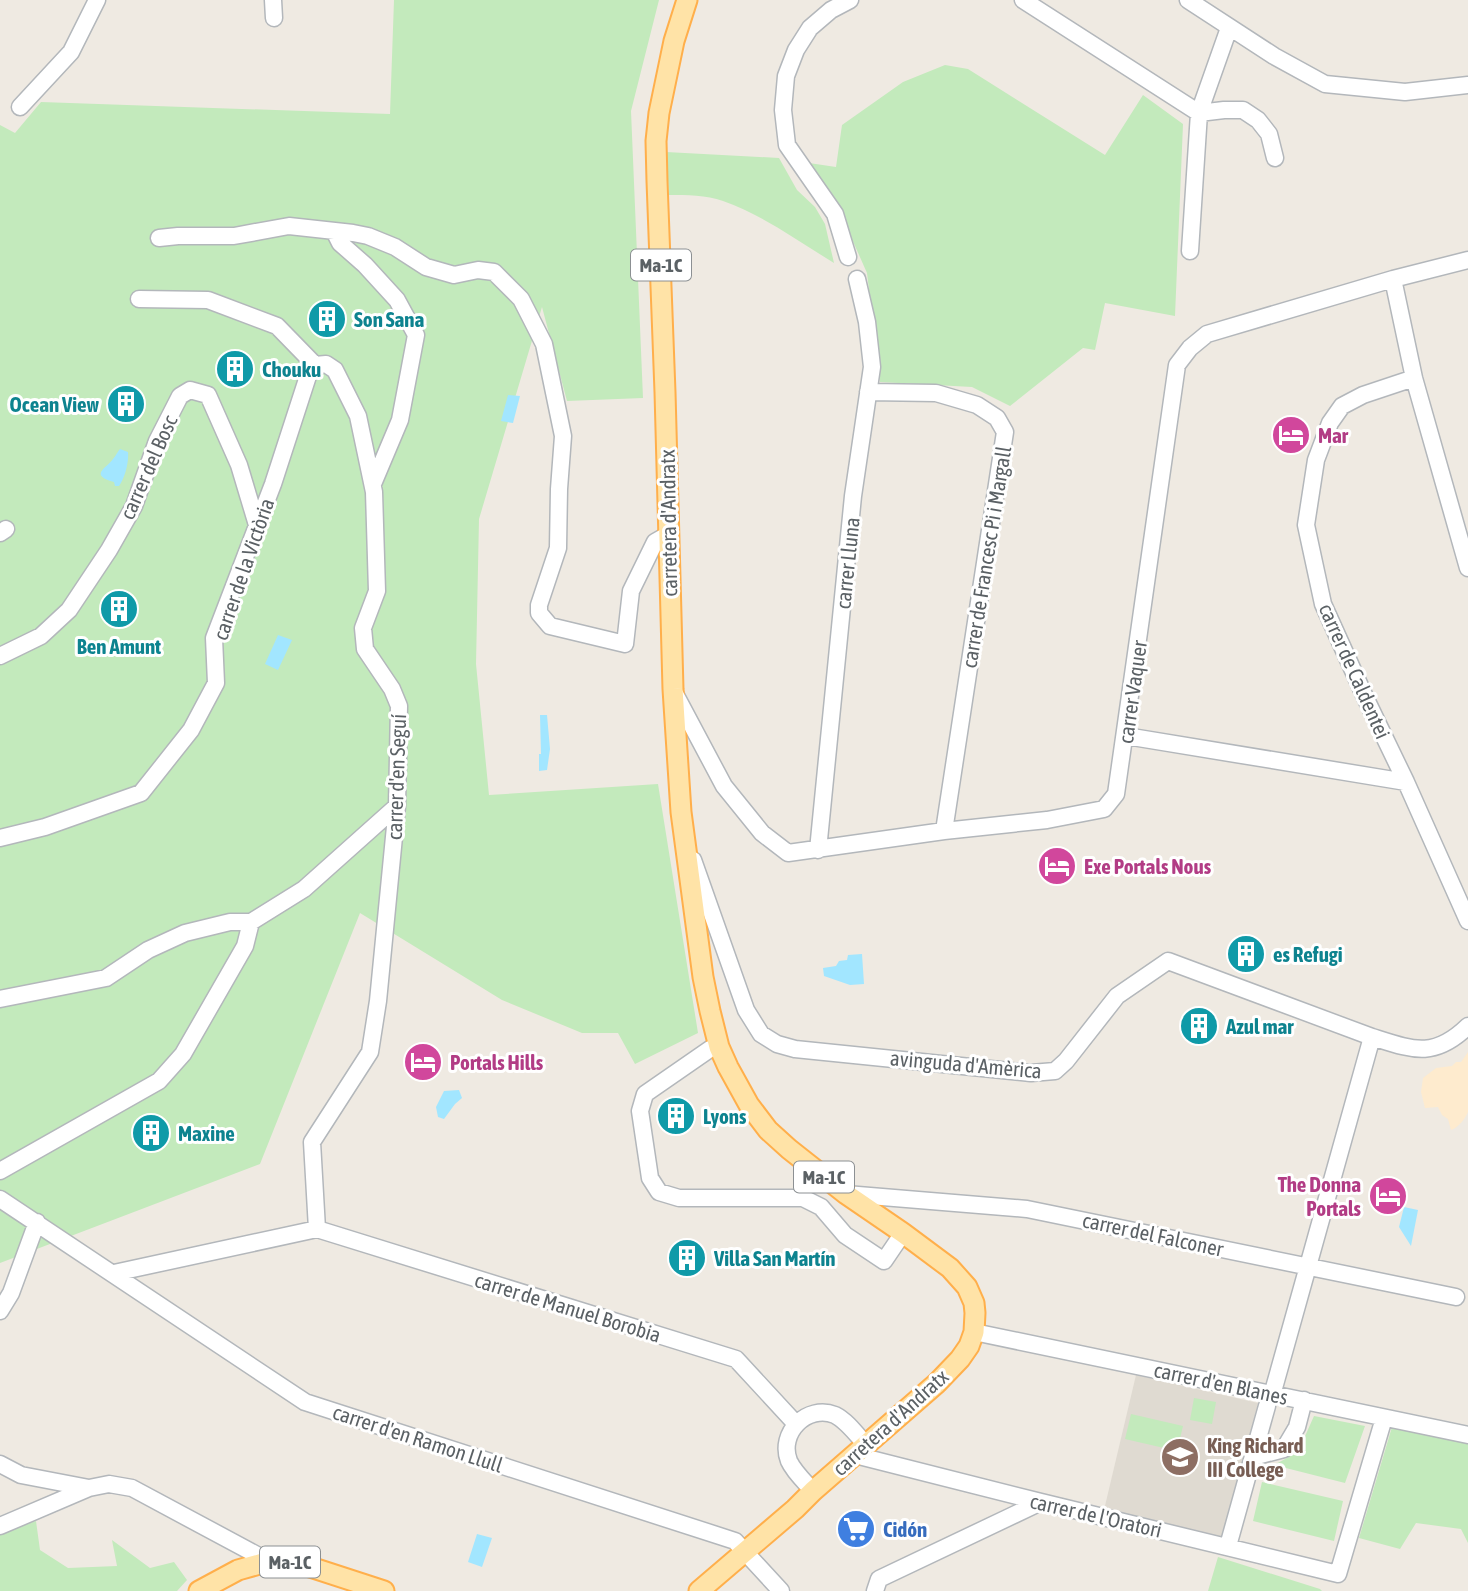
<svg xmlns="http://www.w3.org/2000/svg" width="1468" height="1591" font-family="'Asap Condensed',sans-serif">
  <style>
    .education { fill: #dfdad1 }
    .green { fill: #c3eabc }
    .sand { fill: #feebce }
    .water { fill: #a2e6ff }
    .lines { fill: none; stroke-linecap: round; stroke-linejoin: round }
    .minor-casing { stroke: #b3b7bb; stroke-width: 19 }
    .major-casing { stroke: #ffaf4b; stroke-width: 23 }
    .minor { stroke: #fff; stroke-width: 16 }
    .major { stroke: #ffe3a7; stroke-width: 19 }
    .labels { text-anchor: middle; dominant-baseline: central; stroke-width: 6; stroke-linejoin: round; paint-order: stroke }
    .shield { fill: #fff; stroke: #8c9093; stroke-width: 2 }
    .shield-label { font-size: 19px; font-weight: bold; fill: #5b6165 }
    .culture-label { font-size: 21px; font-weight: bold; fill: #0d838f; stroke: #fff; text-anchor: start }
    .hotel-label { font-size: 21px; font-weight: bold; fill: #b23c85; stroke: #fff; text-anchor: start }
    .street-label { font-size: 21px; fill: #5b6165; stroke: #fff }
    .education-label { font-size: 21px; font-weight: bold; fill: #785e54; stroke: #fff; text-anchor: start }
    .shop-label { font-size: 21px; font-weight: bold; fill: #366cbe; stroke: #fff; text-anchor: start }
  </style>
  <rect width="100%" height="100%" fill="#efeae2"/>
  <path class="education" d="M1136,1375L1258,1403L1224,1538L1104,1510Z"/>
  <path class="green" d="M394,0H659L631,111L643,398L567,401L542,307L479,519L476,664L489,795L658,784L698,1033L635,1064L618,1033H582L502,1000L360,913L260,1164L0,1263V125L15,133L41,102L390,114Z
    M945,65L968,69L1105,155L1143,95L1183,124L1175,316L1105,303L1095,350L1083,348L1010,406L972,387L880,382L867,273L832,194L809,163L836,167L842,125L903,82Z
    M666,152L779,158L797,190L815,207L825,224L834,263C798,241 763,215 723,201C706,195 687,195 669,195Z
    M1194,1398L1216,1402L1212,1424L1190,1420Z
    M1131,1414L1183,1426L1177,1451L1125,1439Z
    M1314,1416L1365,1426L1345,1483L1274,1465L1298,1452Z
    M1392,1427L1468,1443V1543L1461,1529L1416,1523L1400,1549L1359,1538Z
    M1262,1482L1343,1501L1334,1541L1253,1521Z
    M36,1521L40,1550L68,1568L117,1566L112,1540L150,1568L174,1562L187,1580L177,1591H0V1533Z
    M1218,1557L1320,1589L1322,1591H1208Z"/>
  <path class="sand" d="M1468,1052V1112C1465,1119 1459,1127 1451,1130L1448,1119L1442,1115L1438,1107L1425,1108L1421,1092L1423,1078L1436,1068L1452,1066L1456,1062H1461Z"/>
  <path class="water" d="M508,395L520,396L513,423L501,421Z
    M120,449L128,452C129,462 125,478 119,486H115L114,482C88,475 107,468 113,459C116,456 117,452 120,449Z
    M278,635L292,640L278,670L265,664Z
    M540,715H547L550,749L547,770L539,771V754H541Z
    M862,954L864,984L850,985L824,976L823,968L836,966L839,961L847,960L848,955Z
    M459,1090L462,1098L455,1104L444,1119L438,1117L436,1107L444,1091Z
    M1404,1207L1418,1210L1411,1246L1399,1227Z
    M477,1534L492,1538L482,1567L468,1562Z"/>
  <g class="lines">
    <defs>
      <path id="minor" d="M273,0L274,18
        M1023,0L1199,113L1224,110H1243L1258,120L1269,134L1275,158
        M1188,0L1274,56L1325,84L1405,92L1468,85
        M20,107L71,52L97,0
        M334,231L340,243L365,265L397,300L416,335L400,420L373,484
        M159,238L178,236H234L289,226L353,233L368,236L395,247L426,267L454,275L478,270L494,272L521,299L544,344L563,436L559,489L558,548L539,605V613L550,626L625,644L631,591L655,542L669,534
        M1190,251L1199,113L1229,28
        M848,257L835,214L787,145L783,110L786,76L796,50L810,28L831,10L850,0
        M1393,279L1414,378L1468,568
        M139,299L208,300L277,326L315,365
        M1414,378L1363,395L1342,406L1330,423L1316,460L1306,525L1323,604L1365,697L1406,782L1468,921
        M868,392L936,393L977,405L997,418L1005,432L944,831
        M0,533L6,529
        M0,656L41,636L69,610L109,550L134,506L157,441L180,396L190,390L208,395L239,465L257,525
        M674,692L724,786L762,833L788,853L944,831L1047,820L1104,809L1116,794L1177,365L1190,348L1207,334L1393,279L1468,260
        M1126,736L1406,782
        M0,838L45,827L141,793L191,730L216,683L214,638L273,484L309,373L315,365L326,364L335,370L358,416L374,492L377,591L363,628L365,649L392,689L399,706L397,806L378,1001L370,1052L312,1142L317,1229
        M818,850L853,496L872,367L867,322L857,279
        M693,860L746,1010L761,1034L777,1044L795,1049L1031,1073L1055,1071L1066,1061L1117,996L1168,961L1372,1037C1413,1050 1434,1059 1468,1026
        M0,999L106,978L148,950L185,933L230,922H251L304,889L397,806
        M719,1047L710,1049L645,1094L640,1111L650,1178L659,1192L679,1198H803L821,1207L845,1235L884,1261L903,1233
        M0,1171L159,1081L183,1054L245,946L251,922
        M846,1194L1027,1209L1456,1297
        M0,1199L305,1402L735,1541L781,1591
        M114,1273L317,1229L736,1359L796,1424
        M0,1311L11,1293L37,1222
        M974,1332L1468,1435
        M1274,1388L1372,1037
        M855,1455L1041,1502L1338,1574L1384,1418
        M1253,1457L1284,1449L1297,1427L1304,1400
        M0,1464L21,1475L89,1488L109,1484L132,1488L270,1562
        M813,1491C805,1482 794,1472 789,1461C778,1433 807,1404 835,1415C847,1421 857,1435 866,1445
        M0,1526L89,1488
        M1228,1546L1267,1406
        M875,1591L879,1579L1041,1502"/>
      <path id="major" d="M687,0L674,41L659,113L656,141L657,181L665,392L673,689L681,812L703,977L710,1011L719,1047L728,1067L749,1105L768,1130L789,1149L846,1194L903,1233L950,1268L967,1287L974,1303L975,1313L974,1332L969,1346L960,1359L937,1383L813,1491L795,1509L699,1591
        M199,1591L238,1570L263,1563L279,1562L301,1564L384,1591"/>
    </defs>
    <use href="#minor" class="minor-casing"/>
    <use href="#major" class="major-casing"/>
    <use href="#minor" class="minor"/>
    <use href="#major" class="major"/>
  </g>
  <defs>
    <symbol id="building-disc" viewBox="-11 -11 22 22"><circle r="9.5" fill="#0f9aa8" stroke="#fff"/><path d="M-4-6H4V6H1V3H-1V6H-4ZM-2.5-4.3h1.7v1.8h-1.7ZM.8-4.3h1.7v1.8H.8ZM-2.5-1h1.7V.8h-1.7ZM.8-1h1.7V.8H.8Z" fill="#fff"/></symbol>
    <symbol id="hotel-disc" viewBox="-11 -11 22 22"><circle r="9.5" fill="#d1479c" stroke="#fff"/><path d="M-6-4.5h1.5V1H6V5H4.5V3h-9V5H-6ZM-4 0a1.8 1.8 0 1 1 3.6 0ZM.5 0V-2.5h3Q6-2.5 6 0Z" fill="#fff"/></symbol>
    <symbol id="school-disc" viewBox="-11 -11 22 22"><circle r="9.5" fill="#8d6e63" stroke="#fff"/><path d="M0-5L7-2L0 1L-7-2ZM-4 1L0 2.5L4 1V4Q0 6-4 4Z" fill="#fff"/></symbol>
    <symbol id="supermarket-disc" viewBox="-11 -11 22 22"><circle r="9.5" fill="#3f7fe0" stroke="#fff"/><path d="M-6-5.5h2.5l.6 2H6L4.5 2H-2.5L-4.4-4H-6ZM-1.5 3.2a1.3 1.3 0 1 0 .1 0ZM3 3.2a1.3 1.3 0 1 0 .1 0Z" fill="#fff"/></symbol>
  </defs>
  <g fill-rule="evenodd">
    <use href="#building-disc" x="305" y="297" width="44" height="44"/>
    <use href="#building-disc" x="213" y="347" width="44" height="44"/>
    <use href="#building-disc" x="104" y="382" width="44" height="44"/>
    <use href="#hotel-disc" x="1269" y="413" width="44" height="44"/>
    <use href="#building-disc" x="97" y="587" width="44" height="44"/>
    <use href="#hotel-disc" x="1035" y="844" width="44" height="44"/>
    <use href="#building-disc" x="1224" y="932" width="44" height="44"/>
    <use href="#building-disc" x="1177" y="1004" width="44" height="44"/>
    <use href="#hotel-disc" x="401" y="1040" width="44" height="44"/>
    <use href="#building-disc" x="654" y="1094" width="44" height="44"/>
    <use href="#building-disc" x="129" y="1111" width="44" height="44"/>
    <use href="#hotel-disc" x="1366" y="1174" width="44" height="44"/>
    <use href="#building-disc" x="665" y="1236" width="44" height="44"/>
    <use href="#school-disc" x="1158" y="1435" width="44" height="44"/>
    <use href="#supermarket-disc" x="834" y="1507" width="44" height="44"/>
  </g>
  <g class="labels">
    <g class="shield">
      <rect x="631" y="249.5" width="60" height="31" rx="5"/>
      <rect x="794" y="1161.5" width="60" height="31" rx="5"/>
      <rect x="260" y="1546.5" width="60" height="31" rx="5"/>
    </g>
    <g class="shield-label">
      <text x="661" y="265">Ma-1C</text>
      <text x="824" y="1177">Ma-1C</text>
      <text x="290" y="1562">Ma-1C</text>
    </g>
    <g class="culture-label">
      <text x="354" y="319">Son Sana</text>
      <text x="262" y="369">Chouku</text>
      <text x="99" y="404" text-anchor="end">Ocean View</text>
      <text x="119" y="646" text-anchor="middle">Ben Amunt</text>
      <text x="1273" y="954">es Refugi</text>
      <text x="1226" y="1026">Azul mar</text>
      <text x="703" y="1116">Lyons</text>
      <text x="178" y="1133">Maxine</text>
      <text x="714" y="1258">Villa San Martín</text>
    </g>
    <g class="hotel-label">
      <text x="1318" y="435">Mar</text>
      <text x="1084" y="866">Exe Portals Nous</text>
      <text x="450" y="1062">Portals Hills</text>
      <text x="1361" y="1184" text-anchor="end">The Donna<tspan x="1361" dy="24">Portals</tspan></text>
    </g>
    <g class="street-label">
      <text transform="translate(148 467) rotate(-66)">carrer del Bosc</text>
      <text transform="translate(668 523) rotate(-91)">carretera d'Andratx</text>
      <text transform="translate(986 557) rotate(-81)">carrer de Francesc Pi i Margall</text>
      <text transform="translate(847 563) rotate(-84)">carrer Lluna</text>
      <text transform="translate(243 569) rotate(-71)">carrer de la Victòria</text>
      <text transform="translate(1355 671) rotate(66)">carrer de Caldentei</text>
      <text transform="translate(1132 692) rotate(-82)">carrer Vaquer</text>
      <text transform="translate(396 777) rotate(-88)">carrer d'en Seguí</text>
      <text transform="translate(966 1064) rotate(5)">avinguda d'Amèrica</text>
      <text transform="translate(1153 1234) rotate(12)">carrer del Falconer</text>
      <text transform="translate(568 1307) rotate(17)">carrer de Manuel Borobia</text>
      <text transform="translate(1221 1383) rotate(12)">carrer d'en Blanes</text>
      <text transform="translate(890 1422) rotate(-42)">carretera d'Andratx</text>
      <text transform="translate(418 1438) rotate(18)">carrer d'en Ramon Llull</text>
      <text transform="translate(1096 1515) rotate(13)">carrer de l'Oratori</text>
    </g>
    <g class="education-label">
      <text x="1207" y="1445">King Richard<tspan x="1207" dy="24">III College</tspan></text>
    </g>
    <g class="shop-label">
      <text x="883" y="1529">Cidón</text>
    </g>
  </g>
</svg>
